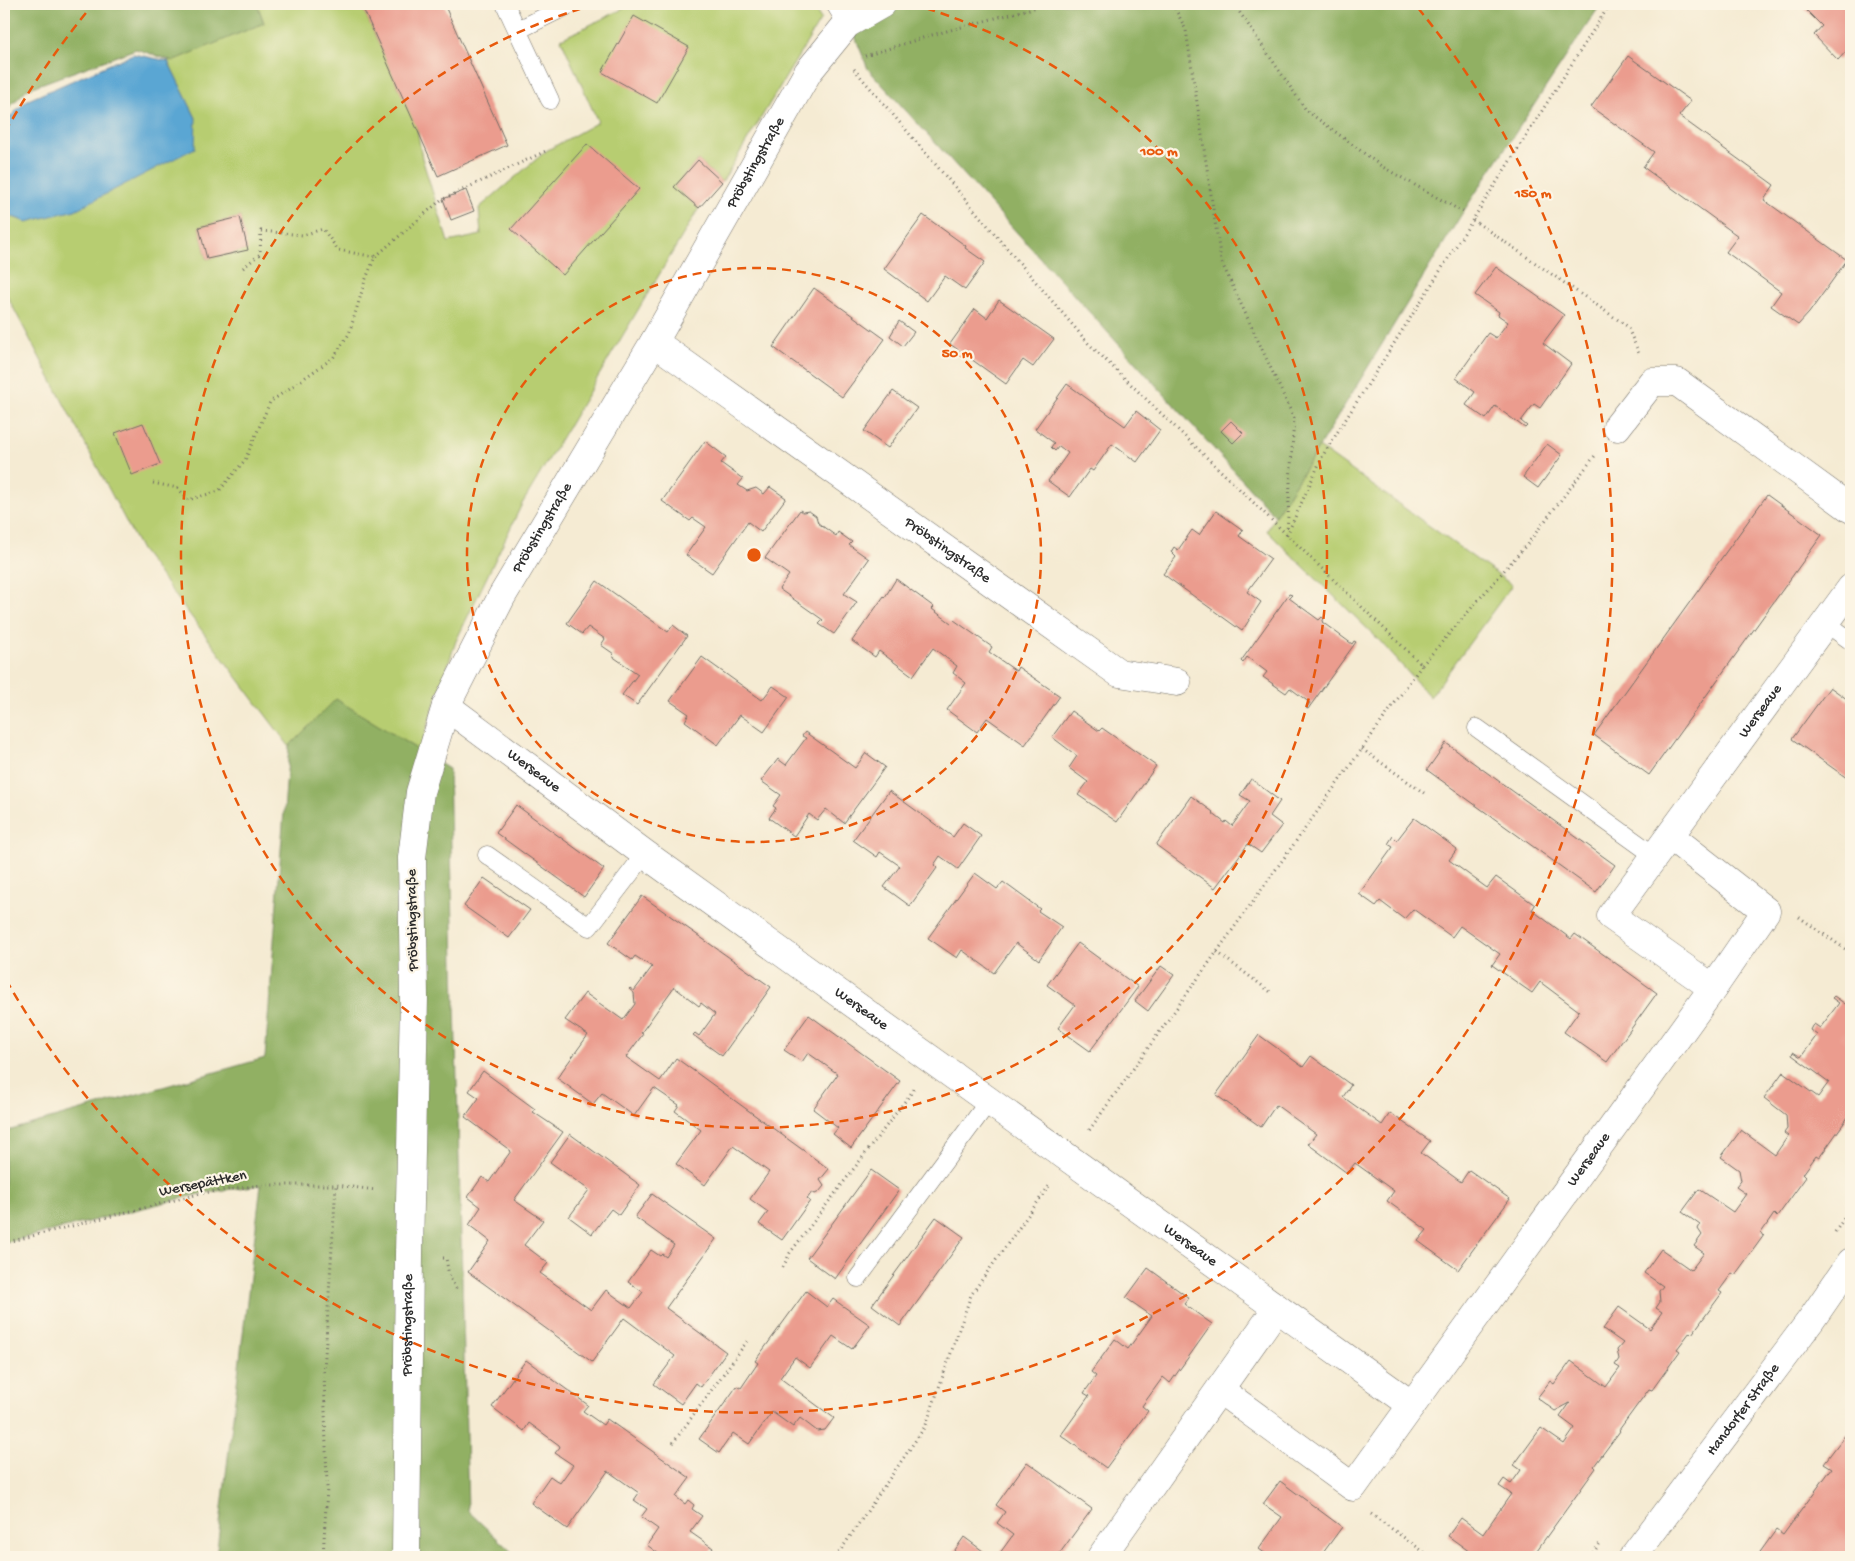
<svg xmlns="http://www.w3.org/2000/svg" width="1855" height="1561" font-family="'Gochi Hand',sans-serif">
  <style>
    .green { fill: #b7cd71; stroke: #717c4e; fill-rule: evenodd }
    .forest { fill: #91b063; stroke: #5e6e47 }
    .water { fill: #5aa6d3; stroke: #42687f }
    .building { fill: #eb9c8e }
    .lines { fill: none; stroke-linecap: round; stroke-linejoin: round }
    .service-casing { stroke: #726e66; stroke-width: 19 }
    .minor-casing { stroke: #726e66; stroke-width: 29 }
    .tertiary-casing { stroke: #726e66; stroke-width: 29 }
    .path { stroke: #726e66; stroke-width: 3; stroke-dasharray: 1 4; stroke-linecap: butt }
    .service { stroke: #fff; stroke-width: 18 }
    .minor { stroke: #fff; stroke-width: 28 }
    .tertiary { stroke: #fff; stroke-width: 28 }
    .ring { fill: none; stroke: #e8590c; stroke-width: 2.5; stroke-dasharray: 9 6 }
    .labels { text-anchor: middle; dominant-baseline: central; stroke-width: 4.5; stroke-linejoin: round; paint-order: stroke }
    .street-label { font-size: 15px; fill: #2b2b2b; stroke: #fcf5e5 }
    .centre { fill: #e8590c; stroke: #fcf5e5; stroke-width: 2.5 }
    .ring-label { font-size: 15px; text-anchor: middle; font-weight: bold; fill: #e8590c; stroke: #fcf5e5; stroke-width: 4.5; stroke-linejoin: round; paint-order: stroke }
  </style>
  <rect width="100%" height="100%" fill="#fcf5e5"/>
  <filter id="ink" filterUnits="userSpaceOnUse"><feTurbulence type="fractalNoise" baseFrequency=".02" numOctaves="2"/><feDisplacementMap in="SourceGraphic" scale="10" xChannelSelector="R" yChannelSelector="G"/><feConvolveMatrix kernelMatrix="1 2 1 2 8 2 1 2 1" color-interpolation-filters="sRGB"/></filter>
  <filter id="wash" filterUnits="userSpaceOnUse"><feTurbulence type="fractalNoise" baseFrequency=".0096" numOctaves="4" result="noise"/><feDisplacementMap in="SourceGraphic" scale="20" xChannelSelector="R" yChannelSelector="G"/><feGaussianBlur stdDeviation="1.12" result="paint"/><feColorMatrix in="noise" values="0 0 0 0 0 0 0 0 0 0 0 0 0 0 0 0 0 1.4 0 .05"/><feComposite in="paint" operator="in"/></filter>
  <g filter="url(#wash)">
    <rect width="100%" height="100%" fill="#f5ebd3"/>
    <path class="green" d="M257,4H361L417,128L422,158L448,242L481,235L479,208L546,151L598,122L561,39L633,4H811L821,19L722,182L698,160L674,187L699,208L522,504L456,641L419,751L336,700L289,746L141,550L4,290V214L27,222L196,118L168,61L264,23ZM240,217L247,250L207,259L199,227Z
      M1319,447L1512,585L1430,697L1379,640L1267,531L1275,516Z"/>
    <path class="forest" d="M4,4H257L264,23L173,61L136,49L27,89L4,113Z
      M842,4H1601L1463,212L1319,447L1275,516L868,69Z
      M336,699L449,769L468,1511L517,1557H216L261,1185L203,1193L4,1243V1132L265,1058L289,746Z"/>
    <path class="water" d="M133,54L168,61L196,118L195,148L75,210L27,222L4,214V123L26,101Z"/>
    <g id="blocks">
      <path class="building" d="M361,4H444L507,145L438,176Z
        M1800,4H1851V46L1838,60L1814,35L1822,26Z
        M634,16L689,47L657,103L602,72Z
        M1628,56L1691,101L1679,116L1774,185L1764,200L1847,260L1809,313L1798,325L1771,306L1781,292L1726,252L1738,236L1643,167L1654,152L1591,107Z
        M587,144L639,189L563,275L511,229Z
        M698,160L722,182L699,208L674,187Z
        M466,190L474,211L451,220L443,199Z
        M923,215L966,246L965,248L985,262L965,290L945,276L927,301L884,269Z
        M240,217L248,250L207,259L199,227Z
        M1496,267L1564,315L1543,343L1571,364L1540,408L1534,404L1521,421L1527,426L1525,428L1495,406L1486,419L1466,405L1475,392L1456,378L1488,333L1496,338L1508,322L1498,315L1499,312L1475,295Z
        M814,288L885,339L842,397L773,347Z
        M999,300L1054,339L1033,367L1023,360L1006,384L950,344L975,309L987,318Z
        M899,321L914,332L903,346L890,336Z
        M1067,384L1125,426L1136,411L1160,430L1137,462L1112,444L1093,471L1090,469L1070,497L1048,481L1068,453L1059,446L1055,451L1051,447L1054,443L1035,429Z
        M893,391L917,408L888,448L864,431Z
        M1231,421L1243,433L1233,443L1221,431Z
        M143,423L160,464L132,475L115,433Z
        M705,441L726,457L721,463L743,479L738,485L747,491L756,488L764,494L770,487L786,498L761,532L748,522L712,573L686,555L706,527L693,518L690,521L662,501Z
        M1547,444L1562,455L1538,488L1523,477Z
        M1767,495L1822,535L1649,775L1594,735Z
        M800,510L803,512L809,511L816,516L818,523L836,536L838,532L852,542L849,545L869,559L844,594L857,602L834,634L819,624L823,620L779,589L789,575L765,558Z
        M1216,511L1243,530L1239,536L1271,559L1247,592L1261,602L1242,631L1163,574L1176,557L1171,552L1174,547L1178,550L1192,530L1199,535Z
        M896,579L934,607L932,609L951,623L954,620L992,647L989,652L1016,671L1018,667L1060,696L1025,745L987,718L977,732L947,710L966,683L953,673L957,666L933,648L913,676L879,651L875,657L852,641L884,596L885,597Z
        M597,581L668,632L673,625L687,636L637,705L622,695L638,674L612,656L614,654L601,645L605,639L588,627L582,634L567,623Z
        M1289,594L1292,595L1289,598L1319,620L1322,617L1324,619L1322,622L1352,644L1354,641L1356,642L1308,709L1306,708L1310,703L1290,688L1286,693L1263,677L1267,672L1247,657L1243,663L1241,661Z
        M702,657L762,700L773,686L789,697L764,732L740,715L718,745L685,721L689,714L670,701Z
        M1830,687L1851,702V781L1792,739Z
        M1071,711L1099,731L1102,728L1156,766L1117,822L1078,795L1088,782L1069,768L1077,756L1052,737Z
        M805,732L855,768L866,753L885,767L844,823L826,809L817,820L809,814L794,836L769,818L776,808L773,806L781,795L761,781L778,759L786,765L806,738L802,736Z
        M1446,743L1615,865L1596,892L1427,770Z
        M1251,779L1280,801L1270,816L1282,825L1261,853L1248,844L1215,888L1156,845L1191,796L1213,812L1212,813L1225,823L1226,821L1232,826L1250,801L1240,795Z
        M889,791L953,837L963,823L981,836L958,869L940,856L934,865L937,868L910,906L884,887L900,866L880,852L877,857L853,840Z
        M516,805L604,869L584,897L496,833Z
        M1414,818L1457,849L1449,860L1487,888L1496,877L1535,905L1532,910L1571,939L1575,934L1657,993L1607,1062L1564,1032L1579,1011L1540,982L1532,993L1492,965L1500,954L1460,926L1452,937L1413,909L1404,919L1380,901L1376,906L1359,894L1393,847L1388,844L1393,836L1397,840Z
        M975,873L997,889L1003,882L1040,909L1038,911L1062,927L1039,960L1016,943L994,973L962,950L957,958L928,938Z
        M484,878L530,910L509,938L464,906Z
        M642,896L771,987L722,1056L693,1035L695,1033L699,1036L715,1014L701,1003L699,1006L674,987L641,1033L643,1034L626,1057L660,1081L676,1058L829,1169L820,1180L824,1186L819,1192L815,1194L812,1192L807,1199L810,1201L782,1240L759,1224L768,1212L750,1199L769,1172L733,1146L705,1185L676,1164L701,1130L675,1111L679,1105L654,1088L634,1116L602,1093L593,1104L557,1078L588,1035L565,1020L585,993L623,1020L635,1004L634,993L629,989L630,988L634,991L652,967L635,956L632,960L608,943Z
        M1078,943L1138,987L1090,1051L1058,1028L1075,1005L1047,985Z
        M1161,966L1174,975L1148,1011L1135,1001Z
        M1834,996L1851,1008V1113L1819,1158L1816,1156L1803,1174L1806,1177L1777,1217L1774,1214L1761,1233L1764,1235L1735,1275L1732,1273L1719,1291L1722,1293L1692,1334L1690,1332L1677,1349L1680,1351L1652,1390L1649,1389L1619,1430L1620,1431L1594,1466L1596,1468L1532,1557H1510L1504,1553L1501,1557H1477L1448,1536L1461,1518L1483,1534L1511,1494L1499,1486L1504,1479L1511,1484L1521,1470L1514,1465L1541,1428L1564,1444L1575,1428L1560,1417L1570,1403L1555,1411L1537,1398L1550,1381L1554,1384L1571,1361L1606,1387L1620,1368L1615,1365L1619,1359L1617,1350L1623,1343L1603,1329L1619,1307L1650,1329L1662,1312L1656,1308L1660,1302L1659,1291L1663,1286L1644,1273L1661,1249L1691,1270L1704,1253L1694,1246L1702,1235L1698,1229L1700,1225L1682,1212L1699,1189L1733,1212L1746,1194L1736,1187L1741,1181L1739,1170L1721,1157L1741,1130L1775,1155L1788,1136L1784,1133L1787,1129L1786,1115L1764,1098L1783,1072L1818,1097L1829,1082L1792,1055L1793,1052L1801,1057L1817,1035L1810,1030L1812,1026L1814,1024L1820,1028L1839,1003L1832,998Z
        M809,1015L900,1081L851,1148L833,1134L838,1128L813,1109L838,1074L808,1053L802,1062L784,1050Z
        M1259,1035L1303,1067L1311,1056L1351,1085L1343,1097L1382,1125L1390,1113L1430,1141L1421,1153L1461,1182L1469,1170L1510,1199L1458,1270L1418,1241L1427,1230L1387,1201L1394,1191L1355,1163L1347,1173L1308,1144L1316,1134L1276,1105L1261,1127L1216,1095Z
        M483,1071L535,1109L533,1112L563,1132L514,1200L543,1220L524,1245L548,1263L540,1273L591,1310L606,1290L631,1308L643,1292L628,1282L651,1250L660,1256L662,1254L666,1257L674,1245L635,1217L652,1194L716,1239L666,1308L726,1352L701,1387L696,1383L681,1404L654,1384L675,1356L624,1318L592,1362L468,1272L490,1241L469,1225L481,1207L468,1197L482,1177L489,1182L511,1151L465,1117L479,1098L469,1091Z
        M570,1134L640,1185L619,1215L611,1209L592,1234L569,1217L589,1190L550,1162Z
        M871,1170L899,1190L835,1279L807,1258Z
        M936,1217L964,1237L900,1326L872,1305Z
        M1148,1268L1189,1298L1184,1304L1212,1324L1170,1383L1163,1377L1142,1406L1148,1411L1106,1468L1061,1435L1089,1396L1084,1393L1096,1376L1091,1372L1115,1339L1128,1349L1152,1316L1126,1298Z
        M806,1291L827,1307L833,1299L870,1325L852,1349L833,1336L810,1368L795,1357L780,1378L834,1418L825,1430L817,1431L800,1418L793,1427L772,1412L749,1444L733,1433L719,1453L699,1439L737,1386L741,1388L758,1363L755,1361Z
        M526,1360L588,1405L583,1411L603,1425L607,1419L690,1478L676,1497L685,1504L688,1500L694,1505L692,1509L702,1516L690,1532L713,1548L708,1556L711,1557H663L647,1545L658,1529L641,1517L647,1509L634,1500L639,1493L608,1471L567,1529L531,1503L550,1476L560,1483L573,1465L555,1453L560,1447L559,1445L529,1423L524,1431L492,1407Z
        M1846,1434L1851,1437V1557H1808L1802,1553L1799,1557H1761L1758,1555L1776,1530L1783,1535L1832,1468L1824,1463Z
        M1027,1462L1092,1509L1057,1557H997L1013,1535L997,1523L1005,1512L996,1505Z
        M1280,1481L1342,1527L1320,1557H1270L1259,1549L1282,1517L1263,1504Z
        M964,1537L991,1557H950Z"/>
    </g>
  </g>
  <g filter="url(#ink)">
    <use href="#blocks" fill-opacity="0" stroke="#726e66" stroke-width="1"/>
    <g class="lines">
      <defs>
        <path id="service" d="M505,4L550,100
          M835,4L847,24
          M518,30L571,4
          M1826,623L1851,641
          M1477,728L1655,856
          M487,855L589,927L645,854
          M858,1278L989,1101"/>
        <g id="minor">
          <path id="s1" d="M654,342L1119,673L1177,682"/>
          <path d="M1617,427L1652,382H1677L1851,509"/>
          <path id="s2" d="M446,706L645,854L1412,1405L1713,988L1611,916L1851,588"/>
          <path d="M1670,836L1766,911L1713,988"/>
          <path d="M1220,1390L1353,1487L1412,1405"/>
          <path id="s3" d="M406,1557L409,1255L414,997L412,858L420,792L446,706L502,596L654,342L808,72L847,24L882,4"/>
          <path d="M1101,1557L1277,1308"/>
        </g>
        <g id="tertiary">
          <path id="s4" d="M1633,1557L1811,1320L1851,1262"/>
        </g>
      </defs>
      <use href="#service" class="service-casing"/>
      <use href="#minor" class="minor-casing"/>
      <use href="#tertiary" class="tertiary-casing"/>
      <path class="path" d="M1173,4L1186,30L1221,261L1294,418L1287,532
        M1234,4L1306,110L1381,166L1463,212
        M865,56L932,35L1048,4
        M854,69L1088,343L1422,665L1088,1132
        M1473,220L1627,326L1639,353
        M243,268L260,254L261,231L303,235L323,229L338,250L375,257
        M153,483L178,488L188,500L219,491L245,460L270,402L333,358L349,334L365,281L375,257L441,200L546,151
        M1287,535L1323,455L1610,4
        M1422,665L1528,543L1597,453
        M1362,749L1424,793
        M1799,917L1851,953
        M1217,952L1272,993
        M1835,1232L1851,1208
        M4,1243L203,1193L261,1185H336L376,1190
        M443,1258H446L449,1276L458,1292
        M783,1267L790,1253L915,1088
        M673,1443L748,1340
        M1371,1514L1431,1557
        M323,1557L327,1488L324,1371L336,1185
        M836,1557L926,1425L971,1295L1049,1186
        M1590,1557L1601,1542"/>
      <use href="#service" class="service"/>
      <use href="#minor" class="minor"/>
      <use href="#tertiary" class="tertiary"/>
    </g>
  </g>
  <g class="ring">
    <circle cx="754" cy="555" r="287"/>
    <path d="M912 4A573 573 0 1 1 596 4"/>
    <path d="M5 132A860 860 0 0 1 90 8M1418 8A860 860 0 1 1 5 978"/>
  </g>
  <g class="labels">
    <g class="street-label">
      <text stroke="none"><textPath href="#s3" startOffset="1481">Pröbstingstraße</textPath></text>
      <text stroke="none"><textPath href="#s3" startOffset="1058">Pröbstingstraße</textPath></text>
      <text stroke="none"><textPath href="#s1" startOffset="360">Pröbstingstraße</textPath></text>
      <text stroke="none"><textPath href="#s2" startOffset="2085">Werseaue</textPath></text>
      <text stroke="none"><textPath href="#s2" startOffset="109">Werseaue</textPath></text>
      <text transform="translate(413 920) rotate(-91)">Pröbstingstraße</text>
      <text stroke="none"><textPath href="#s2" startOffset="514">Werseaue</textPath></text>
      <text stroke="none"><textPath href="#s2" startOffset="1495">Werseaue</textPath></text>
      <text transform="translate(203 1184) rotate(-11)">Wersepättken</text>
      <text stroke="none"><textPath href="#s2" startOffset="919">Werseaue</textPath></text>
      <text stroke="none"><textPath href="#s3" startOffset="232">Pröbstingstraße</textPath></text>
      <text stroke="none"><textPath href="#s4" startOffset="184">Handorfer Straße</textPath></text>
    </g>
  </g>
  <circle cx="754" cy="555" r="8" class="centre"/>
  <g class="ring-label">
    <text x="1159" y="155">100 m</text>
    <text x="1533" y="197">150 m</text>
    <text x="957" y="357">50 m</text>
  </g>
  <rect width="1855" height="1561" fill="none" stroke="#fcf5e5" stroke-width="20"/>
</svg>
